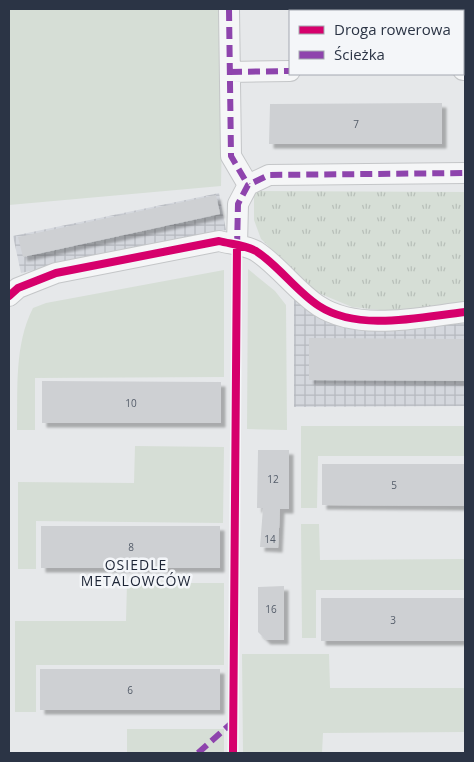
<svg xmlns="http://www.w3.org/2000/svg" width="474" height="762" font-family="'Open Sans',sans-serif">
  <style>
    .industrial { fill: url(#industrial-grid) }
    .grass { fill: #d6ded6 }
    .park { fill: url(#park-tufts) }
    .building { fill: #ced0d3; filter: url(#shadow) }
    .lines { fill: none; stroke-linecap: round; stroke-linejoin: round }
    .street-casing { stroke: #c4c6c8; stroke-width: 22 }
    .street { stroke: #f5f6f7; stroke-width: 20 }
    .quiet { stroke: #8e44ad; stroke-width: 6; stroke-dasharray: 12 6; stroke-linecap: butt }
    .cycleway-casing { stroke: #f4f6f9; stroke-width: 11 }
    .cycleway { stroke: #d6006c; stroke-width: 8 }
    .labels { text-anchor: middle; dominant-baseline: central; stroke-width: 5; stroke-linejoin: round; paint-order: stroke }
    .number-label { font-size: 10px; fill: #545c69 }
    .neighbourhood-label { font-size: 14px; letter-spacing: 1px; fill: #1d2536; stroke: #f4f6f9 }
  </style>
  <defs>
    <pattern id="industrial-grid" width="8" height="8" patternUnits="userSpaceOnUse" patternTransform="scale(1.25)"><rect width="8" height="8" fill="#d4d7dd"/><path d="M0 4h8M4 0v8" fill="none" stroke="#b6b9bf"/></pattern>
    <pattern id="park-tufts" width="24" height="20" patternUnits="userSpaceOnUse" patternTransform="scale(1.25)"><rect width="24" height="20" fill="#d6ded6"/><path d="M3 7l-1-3M5 7V3M7 7l1-3M15 17l-1-3M17 17v-4M19 17l1-3" fill="none" stroke="#b8bfb9"/></pattern>
    <filter id="shadow"><feDropShadow dx="4.5" dy="4.5" stdDeviation="1" flood-color="#0004"/></filter>
  </defs>
  <rect width="100%" height="100%" fill="#e6e8ea"/>
  <path class="industrial" d="M219,193L226,230L21,273L13,236Z
    M294,284L349,319L465,312V406L294,407Z"/>
  <path class="grass" d="M9,9H224L221,186L9,205Z
    M248,269L275,291L286,305L287,430L247,429Z
    M224,270V377L35,378V430H17C18,390 14,345 33,308L46,303Z
    M301,426H465V456H318L317,508H301Z
    M135,446L224,447L223,523L36,521V569H18V482L134,483Z
    M301,524H319L320,560L465,559V590H316V638H302Z
    M127,583H224V665H36V712H15V621H126Z
    M242,654H329L330,688H465V732L323,733L322,753H243Z
    M127,729H224V753H127Z"/>
  <path class="park" d="M254,191L465,192V304L389,311L352,307L316,292L261,239L254,220Z"/>
  <path class="building" d="M442,103V144H269L270,104Z
    M216,195L220,214L23,257L18,237Z
    M309,338L465,339V381L309,380Z
    M42,381L221,382V423H42Z
    M258,450H289V509H280L278,548L260,547L263,508H257Z
    M322,464H465V506L322,505Z
    M41,526H220V568H41Z
    M284,586V640H266L258,632V587Z
    M321,598H465V641H321Z
    M40,669H220V710H40Z"/>
  <g class="lines">
    <defs>
      <path id="street" d="M229,9L231,156L248,185
        M463,70H465
        M230,72L290,71
        M237,245L238,204L248,185L269,175L465,173
        M9,296L18,288L56,273L219,241C230,244 245,245 256,251C278,265 297,292 319,306C359,332 421,317 465,312"/>
    </defs>
    <use href="#street" class="street-casing"/>
    <use href="#street" class="street"/>
    <path class="quiet" d="M229,9L231,156L248,185
      M463,70H465
      M230,72L290,71
      M237,248L238,204L248,185L269,175L465,173
      M198,753L234,721"/>
    <defs>
      <path id="cycleway" d="M9,296L18,288L56,273L219,241C230,244 245,245 256,251C278,265 297,292 319,306C359,332 421,317 465,312
        M233,753L237,245"/>
    </defs>
    <use href="#cycleway" class="cycleway-casing"/>
    <use href="#cycleway" class="cycleway"/>
  </g>
  <g class="labels">
    <g class="number-label">
      <text x="356" y="124">7</text>
      <text x="131" y="403">10</text>
      <text x="273" y="479">12</text>
      <text x="394" y="485">5</text>
      <text x="270" y="539">14</text>
      <text x="131" y="547">8</text>
      <text x="271" y="609">16</text>
      <text x="393" y="620">3</text>
      <text x="130" y="690">6</text>
    </g>
    <g class="neighbourhood-label">
      <text x="136" y="564">OSIEDLE<tspan x="136" dy="16">METALOWCÓW</tspan></text>
    </g>
  </g>
  <rect width="474" height="762" fill="none" stroke="#2b3445" stroke-width="20"/>
  <rect x="289" y="10" width="175" height="65" fill="#f4f6f9" stroke="#a4a8b1"/>
  <rect x="299" y="26" width="25" height="8" fill="#d6006c" stroke="#a4a8b1"/>
  <text x="334" y="35" font-size="15" fill="#2b3445">Droga rowerowa</text>
  <rect x="299" y="51" width="25" height="8" fill="#8e44ad" stroke="#a4a8b1"/>
  <text x="334" y="60" font-size="15" fill="#2b3445">Ścieżka</text>
</svg>
